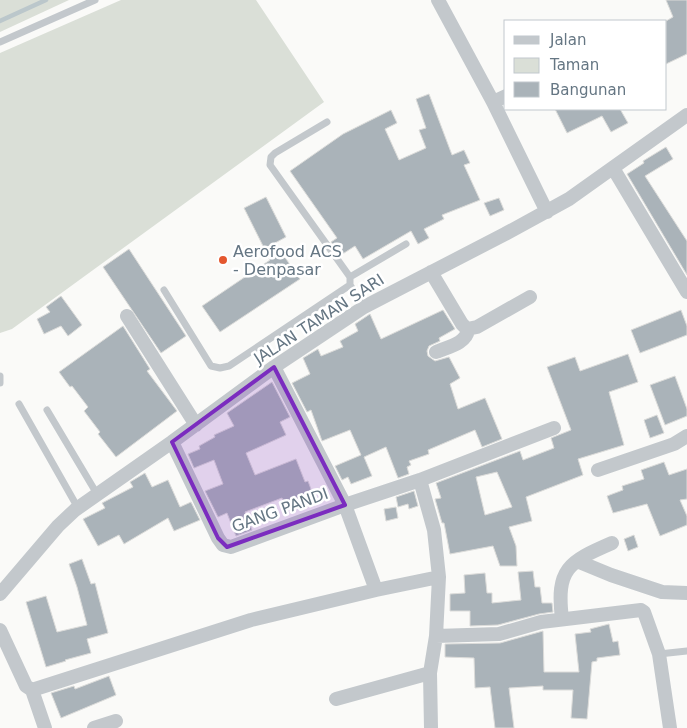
<svg xmlns="http://www.w3.org/2000/svg" width="687" height="728" font-family="'DejaVu Sans',sans-serif">
  <style>
    .green { fill: #dadfd7 }
    .lines { fill: none; stroke-linecap: round; stroke-linejoin: round }
    .stream { stroke: #bbc7cb; stroke-width: 4.5 }
    .building { fill: #aab3b9; stroke: #dcdcda; fill-rule: evenodd }
    .lane { stroke: #c3c8cc; stroke-width: 7 }
    .street { stroke: #c3c8cc; stroke-width: 14 }
    .marked { fill: #7b2cbf; fill-opacity: 0.2; stroke: #7b2cbf; stroke-width: 4; stroke-linejoin: round }
    .poi-dot { fill: #e4572e; stroke: #fff; stroke-width: 2 }
    .labels { text-anchor: middle; dominant-baseline: central; stroke-width: 5; stroke-linejoin: round; paint-order: stroke }
    .poi-label { font-size: 16px; fill: #657683; stroke: #fff; text-anchor: start }
    .street-label { font-size: 16px; fill: #657683; stroke: #fff }
  </style>
  <rect width="100%" height="100%" fill="#fafaf8"/>
  <path class="green" d="M0,0H69L0,32Z
    M121,0H256L324,102L12,329L0,333V53Z"/>
  <g class="lines">
    <path class="stream" d="M0,21L46,0"/>
  </g>
  <path class="building" d="M666,0H687V54L666,64V21L673,17Z
    M429,94L452,155L464,150L470,163L464,165L480,200L442,215L444,219L424,229L429,238L418,244L411,231L363,259L355,246L341,255L331,242L337,238L290,171L343,134L391,110L397,123L385,129L399,160L426,148L419,130L426,128L416,99Z
    M555,109H620L628,123L611,132L602,116L567,133Z
    M666,147L673,159L645,176L687,241V275L627,174L644,163L643,161Z
    M266,197L286,237L275,243L300,279L220,332L202,306L270,260L244,208Z
    M499,198L504,210L490,216L484,203Z
    M129,249L186,336L161,353L103,267Z
    M61,296L82,325L68,336L61,326L44,334L37,319L50,312L46,307Z
    M443,310L455,329L439,338L440,341L429,346L427,351L428,356L435,361L449,357L460,378L450,384L458,409L485,398L502,439L482,447L475,430L428,450L429,454L409,461L411,465L407,467L409,474L398,478L386,447L364,457L372,476L351,484L348,477L342,480L335,466L361,455L350,430L322,441L311,410L307,412L292,383L310,374L303,358L318,349L321,356L343,347L340,341L358,331L355,324L370,314L381,339Z
    M681,310L687,326V335L640,353L631,330Z
    M123,326L150,369L147,371L177,411L116,457L98,434L100,432L84,411L88,407L72,386L70,387L59,372Z
    M628,354L638,382L609,392L624,445L578,459L583,475L526,497L532,521L509,527L516,546L517,566H500L493,546L450,554L444,523H442L435,499L441,498L436,483L520,451L523,460L554,448L551,438L571,430L547,367L575,357L580,371ZM497,472L512,507L485,515L476,477Z
    M675,376L687,409V416L665,425L650,385Z
    M272,382L290,417L280,422L286,435L246,453L255,475L296,459L305,482L308,481L316,503L304,508L300,498L284,504L282,498L245,512L252,530L236,536L227,513L218,517L205,491L223,484L214,460L194,468L188,454L200,449L199,446L215,437L214,435L234,426L227,413Z
    M657,415L664,433L650,438L644,420Z
    M664,462L669,475L687,469V499L680,500L687,516V525L660,536L647,504L613,513L607,496L623,490L622,486L644,479L641,470Z
    M145,473L152,487L168,480L180,507L191,502L200,520L174,531L168,518L124,544L119,535L98,546L83,519L105,508L102,503L133,487L130,482Z
    M414,491L418,506L409,509L408,504L398,507L396,497Z
    M396,507L398,518L386,521L384,509Z
    M634,535L638,547L628,551L624,539Z
    M82,559L91,584L95,583L108,633L87,639L91,653L65,660L66,661L46,667L26,602L46,596L57,632L87,625L77,587L69,564Z
    M533,571L535,587H540L542,603H552L553,612L539,614L498,625L470,626V611H450V594L465,593L464,575L485,573L487,593H492V603L521,600L518,572Z
    M609,624L613,642L618,641L620,655L597,658V661L592,662L587,719L571,718L573,690H543V686L509,688L514,728H495L490,687L475,688L474,658L445,657V644L500,643L543,631L544,672H579L575,634L591,632L590,629Z
    M109,676L116,695L61,718L51,693L74,686L75,689Z"/>
  <g class="lines">
    <path class="lane" d="M0,42L95,0
      M350,277L406,244
      M350,285L364,307
      M164,290L211,366L220,368L229,366L350,285V277L270,165L271,157L275,153L327,122
      M0,376V383
      M19,404L78,508
      M47,410L97,494
      M659,654L687,651"/>
    <path class="street" d="M438,0L493,102L547,212
      M493,102L506,96
      M613,168L687,292
      M431,272L462,324L467,329L477,327L530,297
      M127,316L196,425
      M436,352C447,347 466,344 468,330
      M274,367L345,505L376,590
      M172,442L218,538L223,545L231,547L345,505L420,480L554,428
      M598,470L674,444L687,436
      M420,480L434,530L439,577L436,636L430,673L431,728
      M577,561L611,575L662,592L687,593
      M0,594L58,526L75,510L172,442L274,367L364,307L505,234L569,199L687,115
      M562,619C556,569 568,562 612,543
      M0,630L26,686L32,690L251,620L376,590L439,577
      M436,636L499,634L541,622L641,610L644,612L659,654L670,728
      M32,690L45,728
      M336,699L430,673
      M94,728L116,721"/>
  </g>
  <path class="marked" d="M274,367L345,505L227,547L218,538L172,442Z"/>
  <circle class="poi-dot" cx="223" cy="260" r="5"/>
  <g class="labels">
    <g class="poi-label">
      <text x="233" y="251">Aerofood ACS<tspan x="233" dy="18">- Denpasar</tspan></text>
    </g>
    <g class="street-label">
      <text transform="translate(319 319) rotate(-33)">JALAN TAMAN SARI</text>
      <text transform="translate(280 510) rotate(-20)">GANG PANDI</text>
    </g>
  </g>
  <rect x="504" y="20" width="162" height="90" fill="#ffffff" stroke="#c1c8cd"/>
  <rect x="514" y="36" width="25" height="8" fill="#c3c8cc" stroke="#c1c8cd"/>
  <text x="550" y="45" font-size="15" fill="#657683">Jalan</text>
  <rect x="514" y="58" width="25" height="15" fill="#dadfd7" stroke="#c1c8cd"/>
  <text x="550" y="70" font-size="15" fill="#657683">Taman</text>
  <rect x="514" y="82" width="25" height="15" fill="#aab3b9" stroke="#c1c8cd"/>
  <text x="550" y="95" font-size="15" fill="#657683">Bangunan</text>
</svg>
